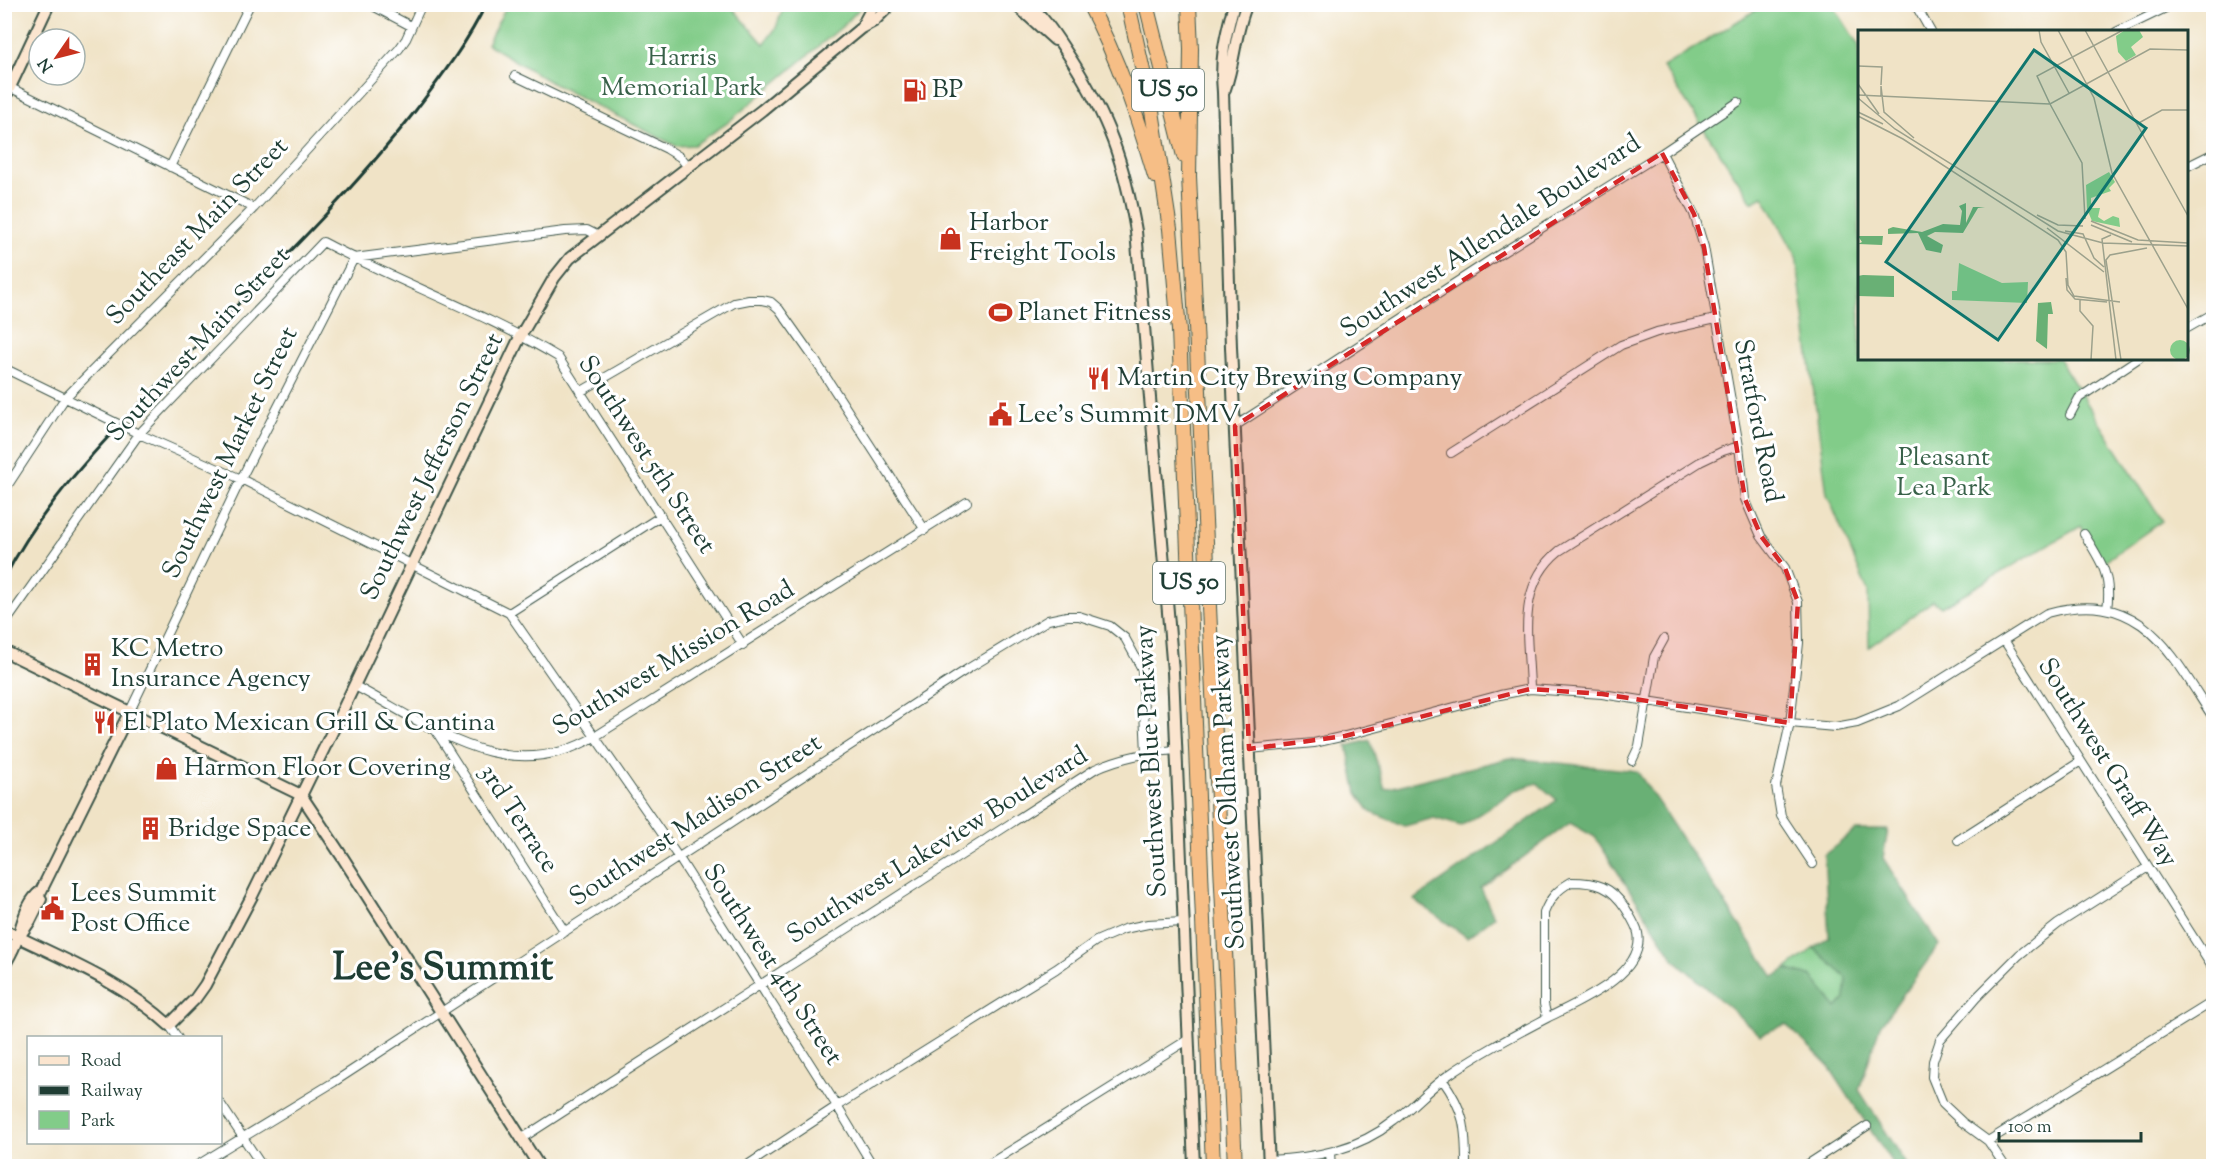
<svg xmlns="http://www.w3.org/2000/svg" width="2218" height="1171" font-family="'Sorts Mill Goudy',serif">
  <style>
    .green { fill: #82cc89; stroke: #50845e; stroke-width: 1.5 }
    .forest { fill: #69b075; stroke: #447654; stroke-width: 1.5 }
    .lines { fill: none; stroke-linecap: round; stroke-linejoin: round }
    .street-casing { stroke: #3e564a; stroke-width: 10 }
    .secondary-casing { stroke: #3e564a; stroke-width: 14 }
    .highway-casing { stroke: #3e564a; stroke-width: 16 }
    .street { stroke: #fff; stroke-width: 8 }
    .secondary { stroke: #fbe5cf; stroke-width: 10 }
    .highway { stroke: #f6be86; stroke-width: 14 }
    .rail { stroke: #1f3d34; stroke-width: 3 }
    .marked { fill: #d62828; fill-opacity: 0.2; stroke: #d62828; stroke-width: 4.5; stroke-dasharray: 12 8; stroke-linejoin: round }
    .labels { text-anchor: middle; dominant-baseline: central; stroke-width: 6; stroke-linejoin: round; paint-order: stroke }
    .shield { fill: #fff; stroke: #627771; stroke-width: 1.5 }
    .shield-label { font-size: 24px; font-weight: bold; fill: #1f3d34 }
    .park-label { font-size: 26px; fill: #386149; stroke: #fff }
    .poi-label { font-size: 26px; fill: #1f3d34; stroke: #fff; text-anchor: start }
    .street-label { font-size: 26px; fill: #1f3d34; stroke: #fff }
    .town-label { font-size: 38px; font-weight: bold; fill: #1f3d34; stroke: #fff }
    .inset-road { fill: none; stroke: #9ca18c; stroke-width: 1.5 }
    .view { fill: #0f766e; fill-opacity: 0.15; stroke: #0f766e; stroke-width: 3 }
    .inset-edge { fill: none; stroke: #1f3d34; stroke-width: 3 }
  </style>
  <rect width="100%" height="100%" fill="#fff"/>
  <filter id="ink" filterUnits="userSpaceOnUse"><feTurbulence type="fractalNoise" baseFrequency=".0167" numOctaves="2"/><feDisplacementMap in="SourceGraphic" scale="12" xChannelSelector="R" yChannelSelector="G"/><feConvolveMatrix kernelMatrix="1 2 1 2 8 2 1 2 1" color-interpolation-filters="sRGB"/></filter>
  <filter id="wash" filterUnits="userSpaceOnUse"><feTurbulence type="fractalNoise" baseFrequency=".008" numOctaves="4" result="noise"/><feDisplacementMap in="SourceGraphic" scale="24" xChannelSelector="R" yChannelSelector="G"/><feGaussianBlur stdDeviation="1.35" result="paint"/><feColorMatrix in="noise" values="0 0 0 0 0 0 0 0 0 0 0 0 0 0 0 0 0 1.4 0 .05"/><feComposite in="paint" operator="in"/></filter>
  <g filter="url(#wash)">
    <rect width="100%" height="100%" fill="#f0e3c6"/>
    <path class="green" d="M507,5H730L764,44L776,28L784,5H863L844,25L726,124L694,145L676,146L552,83L487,44Z
      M1764,5H1833L1859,46L1860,358L2059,359L2162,521L2104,562L2081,526L1941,607L1933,601L1869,647L1868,592L1827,494L1796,255L1763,196L1752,202L1663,67Z
      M1814,948L1847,978L1845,999L1837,1008L1812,977L1786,969Z"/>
    <path class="forest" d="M1370,740L1385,789L1510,758L1637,771L1774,977L1786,969L1812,977L1837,1008L1845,999L1847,978L1814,948L1829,937L1824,855L1856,830H1888L1883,858L1939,945L1880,1026L1859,1090L1908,1166H1894L1828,1065L1786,1024L1760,1035L1675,960L1595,837L1570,823L1481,888L1494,917L1467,937L1414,900L1557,800L1537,783L1516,790L1461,826L1434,818L1405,826L1370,812L1357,793L1347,746Z"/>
  </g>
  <g filter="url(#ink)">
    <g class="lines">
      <defs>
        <path id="street" d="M369,4L411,26
          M1915,4L1931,32
          M2116,32L2174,4
          M515,76L667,149L680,157L688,167
          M11,88L254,208
          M1662,153L1694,214L1704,247L1739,446L1745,499L1761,536L1785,568L1798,602L1799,643L1790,723L1776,786L1781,816L1813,864
          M170,167L250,4
          M2186,167L2214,153
          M2186,329L2214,313
          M4,368L139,434L241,479L509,613L679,858L837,1106L873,1166
          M580,392L734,303L749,300H762L771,302L779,309L813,357L925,530
          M2070,415L2079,398L2139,358
          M1235,426L1492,259L1662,153L1738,102
          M1451,453L1621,345L1657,332L1716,319
          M4,491L65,398L254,208L399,49L406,39L422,4
          M2084,534C2101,561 2112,576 2107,609
          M509,613L661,516
          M4,625L139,434L323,242C400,283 483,312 558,357L743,645
          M2004,640L2214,970
          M355,686C433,727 507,789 596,736L967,502
          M1530,689C1529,639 1515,587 1559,551L1700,462L1723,451L1739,446
          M130,711L241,479L354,258L565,231L587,230L599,236
          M436,731L565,932
          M1249,749L1314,743L1345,736L1500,695L1530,689L1602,694L1790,723L1835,727L1857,723L1899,706L2047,613C2142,588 2169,650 2214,719
          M1632,761L1639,746L1654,657L1664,639
          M1958,840L2081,761
          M1571,882C1597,882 1611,886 1626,909C1630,916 1636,925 1638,933C1646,975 1576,1003 1547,1018L1544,1004V913C1550,898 1557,890 1571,882Z
          M169,1025L178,1038
          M1442,1079C1465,1111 1466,1128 1466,1166
          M220,1103L262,1166
          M521,1139L1095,769C1121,757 1146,753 1175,750
          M1988,1141L2214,1001
          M1330,1153L1331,1166
          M1269,1160C1314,1158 1358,1150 1394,1121C1413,1107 1428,1089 1447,1076C1478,1054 1513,1036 1547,1018
          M196,1166L334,1082L969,668L1048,620L1067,616H1079L1110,626L1125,638L1142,669L1146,753
          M746,1166L837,1106L1056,969L1096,941L1124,929L1148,924L1183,922
          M986,1166L1189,1039
          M1805,1166L1867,1126
          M2005,1166L1988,1141L1962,1122L1943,1104L1932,1077L1933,1061L1940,1040L1976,998L2019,955L2058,924L2148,867"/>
        <path id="secondary" d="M1015,4L1055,40
          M1029,4C1047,21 1058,39 1071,59C1109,119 1124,162 1136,231L1173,672L1194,1166
          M1234,4C1225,37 1220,58 1223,92L1231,347L1269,1166
          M861,28L874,4
          M1225,89C1235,61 1235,31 1247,4
          M4,100L49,4
          M4,651L301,795L343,858L539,1166
          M4,930C62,959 121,981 169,1025L195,999L205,985L252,896L334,728L521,335L554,278L570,258L762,110L861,28L874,21L891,4
          M21,934L30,921L41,899
          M4,966C9,957 14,949 17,939C23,923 26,902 41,891L130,711"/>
        <path id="highway" d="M1089,4C1119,61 1137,115 1155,176
          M1128,4L1152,111L1170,229L1179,330L1213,1166
          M1146,4L1184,156
          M1189,4L1191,49L1189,176L1235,1166"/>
      </defs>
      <use href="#street" class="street-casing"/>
      <use href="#secondary" class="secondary-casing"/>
      <use href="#highway" class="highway-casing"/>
      <use href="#street" class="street"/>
      <use href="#secondary" class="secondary"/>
      <use href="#highway" class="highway"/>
      <path class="rail" d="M4,579C38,512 91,454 143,400C235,305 334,215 416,110C441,77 468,42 486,4"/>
    </g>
  </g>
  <path class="marked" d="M1662,153L1694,214L1704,247L1745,499L1761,536L1785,568L1798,602L1790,723L1602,694L1530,689L1345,736L1249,749L1235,426Z"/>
  <defs>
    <symbol id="fuel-bare" viewBox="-9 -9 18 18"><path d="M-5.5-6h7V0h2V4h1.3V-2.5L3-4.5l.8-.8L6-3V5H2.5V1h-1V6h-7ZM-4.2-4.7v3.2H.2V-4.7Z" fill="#c8321e" stroke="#fff" stroke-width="2.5" paint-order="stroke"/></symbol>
    <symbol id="shop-bare" viewBox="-9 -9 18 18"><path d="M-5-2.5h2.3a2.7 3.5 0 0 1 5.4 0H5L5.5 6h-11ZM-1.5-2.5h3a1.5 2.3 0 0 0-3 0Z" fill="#c8321e" stroke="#fff" stroke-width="2.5" paint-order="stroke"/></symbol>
    <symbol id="stadium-bare" viewBox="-9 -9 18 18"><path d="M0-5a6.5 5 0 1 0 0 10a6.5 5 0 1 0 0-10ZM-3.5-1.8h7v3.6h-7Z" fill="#c8321e" stroke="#fff" stroke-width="2.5" paint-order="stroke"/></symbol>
    <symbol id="restaurant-bare" viewBox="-9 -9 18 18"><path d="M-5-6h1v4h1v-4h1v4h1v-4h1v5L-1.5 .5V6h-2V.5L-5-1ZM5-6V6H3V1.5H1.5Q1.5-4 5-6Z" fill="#c8321e" stroke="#fff" stroke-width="2.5" paint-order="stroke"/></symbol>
    <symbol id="civic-bare" viewBox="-9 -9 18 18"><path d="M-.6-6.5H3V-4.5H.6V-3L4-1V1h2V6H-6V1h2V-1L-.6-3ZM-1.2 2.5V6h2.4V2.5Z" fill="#c8321e" stroke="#fff" stroke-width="2.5" paint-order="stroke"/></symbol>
    <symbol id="building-bare" viewBox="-9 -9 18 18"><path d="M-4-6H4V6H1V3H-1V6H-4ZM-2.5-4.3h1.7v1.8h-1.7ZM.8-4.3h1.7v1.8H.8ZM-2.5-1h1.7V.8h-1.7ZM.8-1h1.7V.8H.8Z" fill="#c8321e" stroke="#fff" stroke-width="2.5" paint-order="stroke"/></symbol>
  </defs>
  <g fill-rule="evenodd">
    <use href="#fuel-bare" x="898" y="74" width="33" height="33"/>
    <use href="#shop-bare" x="934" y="222" width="33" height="33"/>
    <use href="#stadium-bare" x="984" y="296" width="33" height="33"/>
    <use href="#restaurant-bare" x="1082" y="362" width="33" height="33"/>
    <use href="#civic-bare" x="984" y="398" width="33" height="33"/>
    <use href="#building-bare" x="76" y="648" width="33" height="33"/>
    <use href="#restaurant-bare" x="88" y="706" width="33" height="33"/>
    <use href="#shop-bare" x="150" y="752" width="33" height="33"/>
    <use href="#building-bare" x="134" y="812" width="33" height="33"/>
    <use href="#civic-bare" x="36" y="892" width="33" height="33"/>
  </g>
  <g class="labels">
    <g class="shield">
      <rect x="1132" y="69" width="72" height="42" rx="4.5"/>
      <rect x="1153" y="562" width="72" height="42" rx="4.5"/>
    </g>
    <g class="shield-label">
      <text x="1168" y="90">US 50</text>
      <text x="1189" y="583">US 50</text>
    </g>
    <g class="park-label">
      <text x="682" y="58">Harris<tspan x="682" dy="30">Memorial Park</tspan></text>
      <text x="1944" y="458">Pleasant<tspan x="1944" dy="30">Lea Park</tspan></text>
    </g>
    <g class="poi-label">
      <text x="932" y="90">BP</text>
      <text x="969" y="223">Harbor<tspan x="969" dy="30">Freight Tools</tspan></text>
      <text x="1018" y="313">Planet Fitness</text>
      <text x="1117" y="378">Martin City Brewing Company</text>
      <text x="1018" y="415">Lee's Summit DMV</text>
      <text x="111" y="649">KC Metro<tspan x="111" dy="30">Insurance Agency</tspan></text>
      <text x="123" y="723">El Plato Mexican Grill &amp; Cantina</text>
      <text x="184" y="768">Harmon Floor Covering</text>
      <text x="168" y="829">Bridge Space</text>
      <text x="71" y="894">Lees Summit<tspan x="71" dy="30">Post Office</tspan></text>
    </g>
    <g class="street-label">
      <text transform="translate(198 232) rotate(-46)">Southeast Main Street</text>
      <text transform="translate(1491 237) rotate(-33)">Southwest Allendale Boulevard</text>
      <text transform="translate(199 345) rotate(-47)">Southwest Main Street</text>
      <text transform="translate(1757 421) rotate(79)">Stratford Road</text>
      <text transform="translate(231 453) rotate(-64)">Southwest Market Street</text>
      <text transform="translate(646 455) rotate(57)">Southwest 5th Street</text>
      <text transform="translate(433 467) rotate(-64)">Southwest Jefferson Street</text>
      <text transform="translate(674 659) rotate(-31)">Southwest Mission Road</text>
      <text transform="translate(1152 761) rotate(-93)">Southwest Blue Parkway</text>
      <text transform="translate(2107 763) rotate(58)">Southwest Graff Way</text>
      <text transform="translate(1229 792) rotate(-93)">Southwest Oldham Parkway</text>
      <text transform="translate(518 819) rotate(57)">3rd Terrace</text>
      <text transform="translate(696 821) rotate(-33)">Southwest Madison Street</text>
      <text transform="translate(938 846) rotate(-32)">Southwest Lakeview Boulevard</text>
      <text transform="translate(772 965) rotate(57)">Southwest 4th Street</text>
    </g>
    <g class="town-label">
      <text x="443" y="970">Lee's Summit</text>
    </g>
  </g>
  <g transform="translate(1858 30)">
    <rect width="330" height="330" fill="#f0e3c6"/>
    <path d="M267,0H281L285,7L273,17L278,25L268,31L260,22L258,6ZM251,142L257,152L251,158L253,161L233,168V178H242L240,187L246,191L255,186L261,188L262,197L234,191L229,179L228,155ZM101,233L144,253L170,252L169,273L94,270V261H99ZM312 320a10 10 0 1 1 20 0a10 10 0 1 1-20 0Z" fill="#82cc89"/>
    <path d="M108,173V193L115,177H127L120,178L105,203L77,202L69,206L85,215L83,223L68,220L60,203L30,204V199L35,197L64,202L85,194L102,195L104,181L101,176ZM0,206H25L24,215L0,214L4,212ZM5,245L36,246V267L0,266V246ZM193,272L195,284H190L189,319L178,311L180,273Z" fill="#69b075"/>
    <path class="inset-road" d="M181,0L183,12L211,63M200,0L236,68L254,143L330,279M227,0L250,42M0,36L24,37L23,55M250,42L330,186M0,54L21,84M0,65L192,74L292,19L330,20M23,66V56L26,82L56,108M0,68L37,99L200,201L245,213L330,216M192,74L179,46L265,0M192,74L224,133L227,189M0,82L25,94M0,86L45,109L200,210L208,222L210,255L216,266L262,272M279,94L304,80H330M179,185L200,195L225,196M233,191L280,210L330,213M233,195L274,212M189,198L246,242M207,201L225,204L236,228L246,237M253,205L244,209L258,330M208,248L209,260L217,269L249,272M222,270V281L235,296L233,330M263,330L248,230L252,225L289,218"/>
    <path class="view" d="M176,20L288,98L140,310L28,232Z"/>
    <rect width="330" height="330" class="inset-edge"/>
  </g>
  <rect width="2218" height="1171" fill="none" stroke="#fff" stroke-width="24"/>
  <rect x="27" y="1036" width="195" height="108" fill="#ffffff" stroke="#a5b1ae" stroke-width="1.5"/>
  <rect x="39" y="1056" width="30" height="9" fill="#fbe5cf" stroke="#a5b1ae" stroke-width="1.5"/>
  <text x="81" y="1066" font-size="18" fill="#1f3d34">Road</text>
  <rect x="39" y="1086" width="30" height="9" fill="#1f3d34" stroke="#a5b1ae" stroke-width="1.5"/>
  <text x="81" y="1096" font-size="18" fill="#1f3d34">Railway</text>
  <rect x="39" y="1111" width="30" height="18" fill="#82cc89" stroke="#a5b1ae" stroke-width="1.5"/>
  <text x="81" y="1126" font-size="18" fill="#1f3d34">Park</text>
  <g transform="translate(57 57) rotate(235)"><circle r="28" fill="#ffffff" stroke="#a5b1ae" stroke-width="1.5"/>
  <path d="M0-4.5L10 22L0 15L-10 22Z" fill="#c8321e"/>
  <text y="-9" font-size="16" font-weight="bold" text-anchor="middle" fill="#1f3d34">N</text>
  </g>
  <path d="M1999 1132v9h142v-9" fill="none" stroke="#1f3d34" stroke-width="3"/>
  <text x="2008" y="1132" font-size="18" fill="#1f3d34" stroke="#ffffff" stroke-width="4.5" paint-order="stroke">100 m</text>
</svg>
